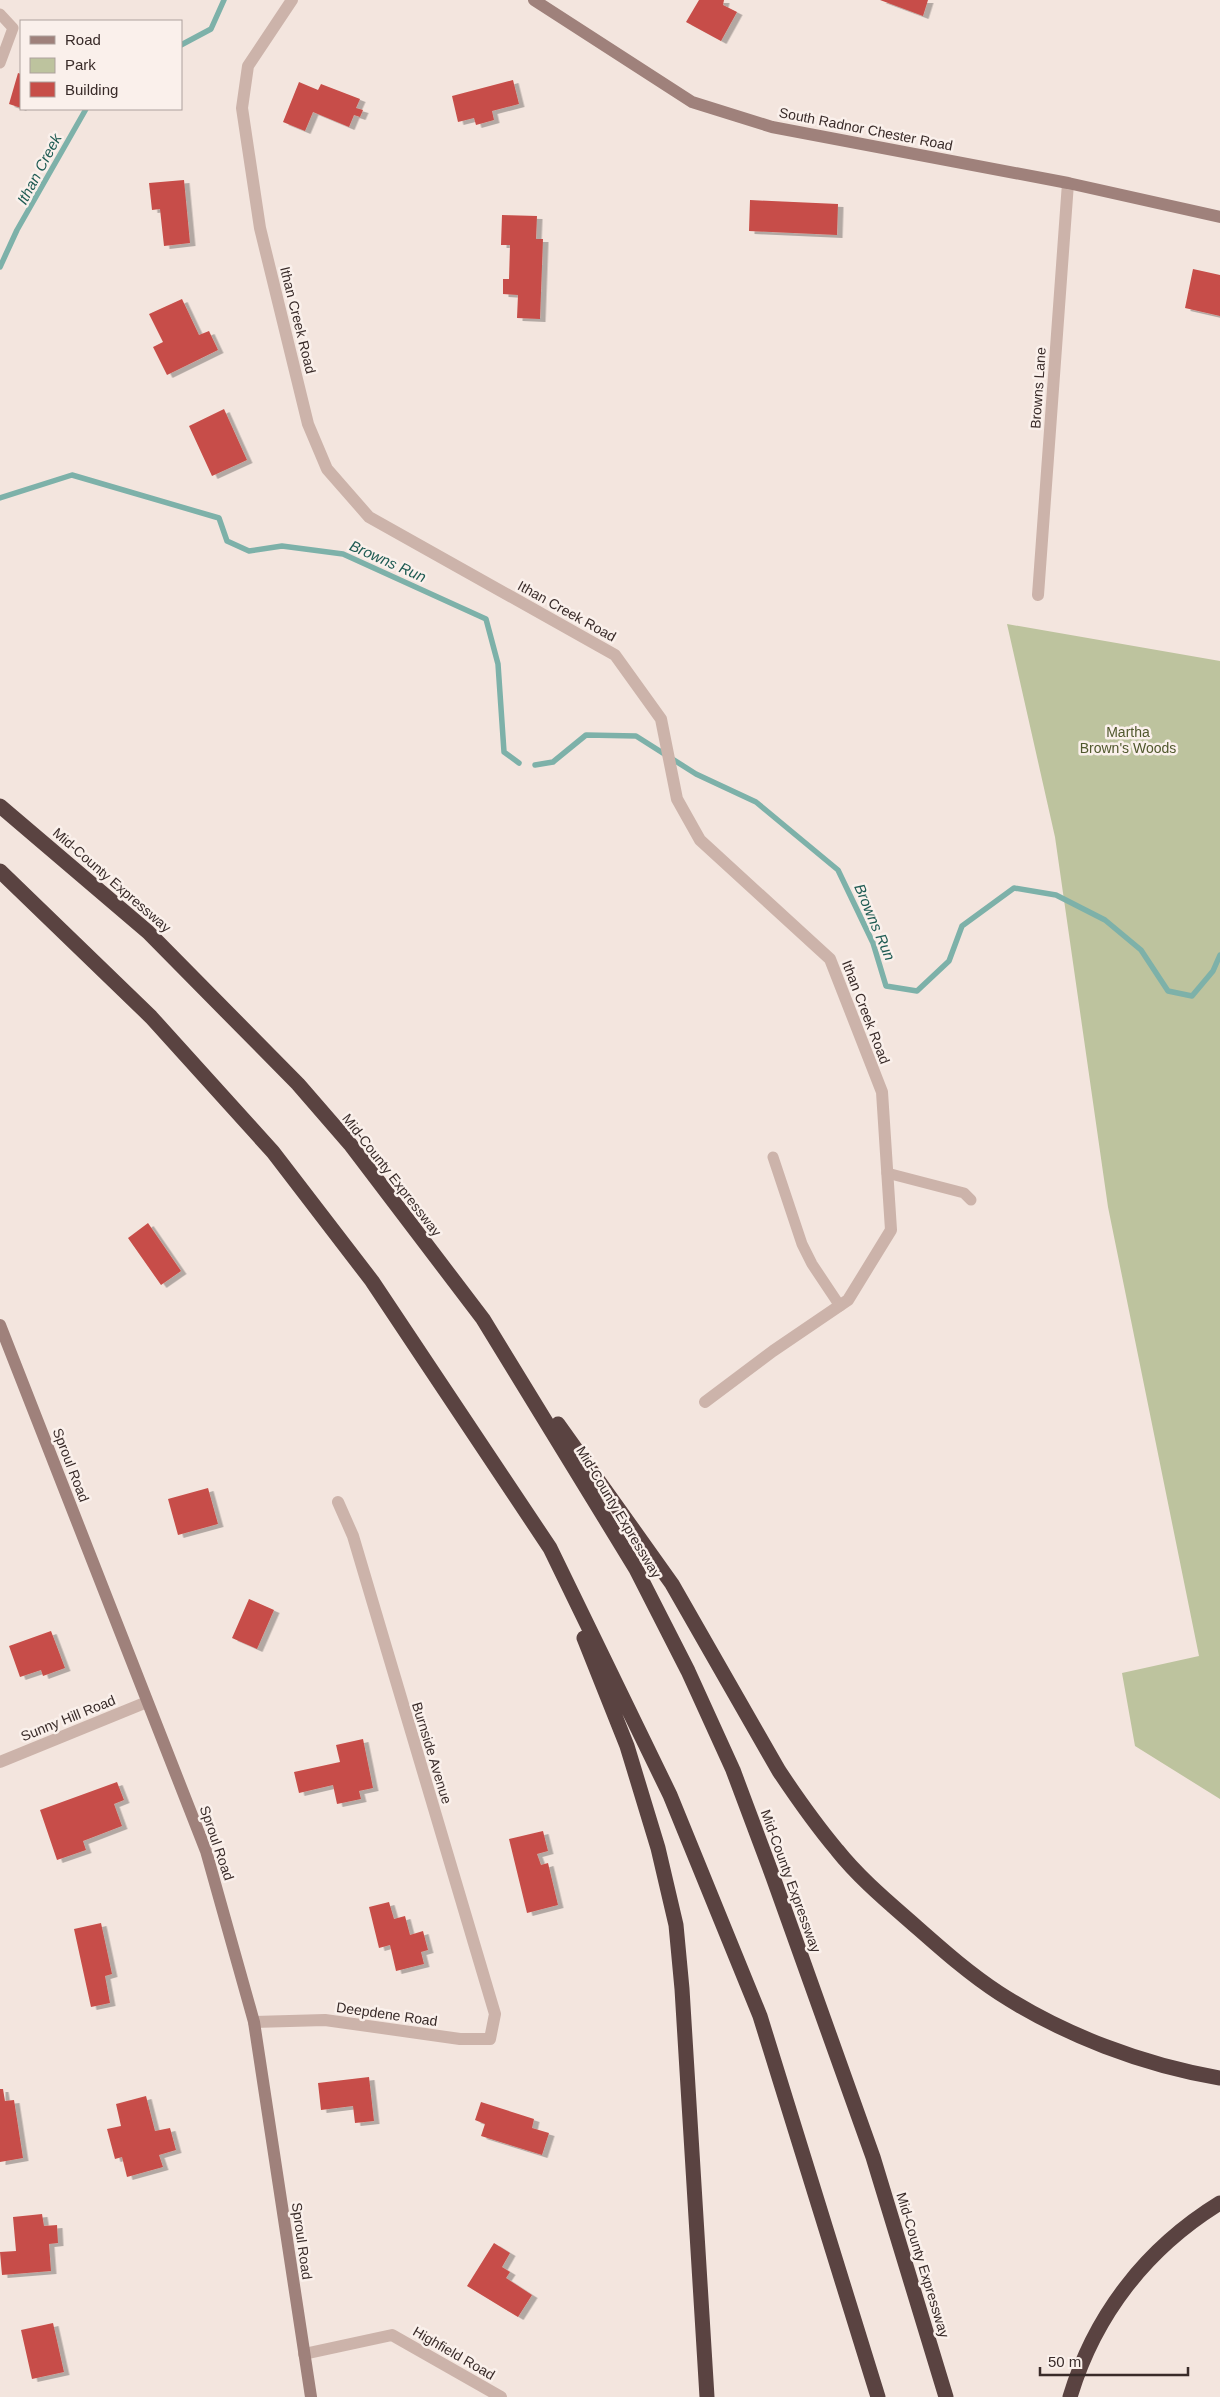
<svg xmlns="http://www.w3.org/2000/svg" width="1220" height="2397" font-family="Arial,sans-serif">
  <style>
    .green { fill: #bdc39e }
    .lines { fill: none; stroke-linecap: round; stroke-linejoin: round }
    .stream { stroke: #7db1a9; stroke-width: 5.5 }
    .building { fill: #c74e48; filter: url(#shadow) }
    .service { stroke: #ccb3aa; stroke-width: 11 }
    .minor { stroke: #ccb3aa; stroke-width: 12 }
    .secondary { stroke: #9f817b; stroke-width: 12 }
    .motorway { stroke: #5a4341; stroke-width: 15 }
    .labels { text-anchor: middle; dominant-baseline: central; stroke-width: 5; stroke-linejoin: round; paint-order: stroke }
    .street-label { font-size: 14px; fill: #392b29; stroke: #faf0eb }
    .park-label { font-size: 14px; fill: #50582d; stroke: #faf0eb }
    .water-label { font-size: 15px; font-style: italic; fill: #1e5b53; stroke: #faf0eb }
  </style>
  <defs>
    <filter id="shadow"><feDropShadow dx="5.5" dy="3" stdDeviation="0" flood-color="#0004"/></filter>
  </defs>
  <rect width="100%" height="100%" fill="#f3e5de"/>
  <path class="green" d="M1007,624L1220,661V1799L1135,1746L1122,1673L1199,1656L1108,1207L1055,837Z"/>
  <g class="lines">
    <path class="stream" d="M181,45L211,29L224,0
      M0,267L17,230L86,109
      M0,498L72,475L219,518L227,541L249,551L282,546L343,554L486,619L498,664L504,752L519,763
      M535,765L553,762L586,735L636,736L696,774L756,802L838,870L873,943L886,986L917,991L949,961L962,926L1014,888L1056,895L1105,920L1141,950L1168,991L1192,996L1213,971L1220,955"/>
  </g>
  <path class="building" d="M699,0H724L723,5L737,12L721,41L686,22Z
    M880,0H928L923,16Z
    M18,73L21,74V108L9,104Z
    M513,80L519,104L492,111L494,120L476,125L474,118L458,122L452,96Z
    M299,82L318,90L321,84L360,99L356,108L363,110L360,117L354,115L349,127L313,112L305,131L283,122Z
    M184,180L190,243L164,246L160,209L152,210L149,183Z
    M750,200L838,204L837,235L749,231Z
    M502,215L537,216L536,239H543L540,319L517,318L518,295L503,294V279H509L510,245H501Z
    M1193,269L1220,275V316L1185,308Z
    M182,299L199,335L209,331L218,350L167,375L153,347L163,342L149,314Z
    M224,409L247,460L212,476L189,426Z
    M148,1223L181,1271L161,1285L128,1238Z
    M208,1488L218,1524L178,1535L168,1499Z
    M249,1599L274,1610L257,1649L232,1638Z
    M51,1631L65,1668L43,1676L41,1670L20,1677L9,1646Z
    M363,1739L373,1788L359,1791L361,1799L337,1804L333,1785L299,1793L294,1772L340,1762L336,1745Z
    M117,1782L124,1800L114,1804L122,1826L83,1841L86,1850L57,1860L40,1810Z
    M543,1831L548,1851L537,1854L541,1865L548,1863L558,1905L527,1913L509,1839Z
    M389,1902L394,1919L405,1916L410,1935L423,1931L428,1950L421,1952L424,1964L396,1971L390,1945L379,1948L369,1907Z
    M101,1923L112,1974L105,1976L110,2003L91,2007L74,1929Z
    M369,2077L374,2121L355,2123L353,2106L321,2110L318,2083Z
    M0,2089H3L5,2101L14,2100L23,2158L0,2162Z
    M146,2096L155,2131L170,2128L176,2150L159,2155L163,2167L127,2177L122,2157L115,2159L107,2129L121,2126L116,2104Z
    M481,2102L534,2119L532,2128L549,2133L542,2155L481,2136L485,2124L475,2120Z
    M42,2214L44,2226L57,2225L58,2243L49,2244L51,2271L2,2275L0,2252L16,2251L13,2217Z
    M494,2243L510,2253L502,2267L510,2272L506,2278L532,2295L518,2317L467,2286Z
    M53,2323L64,2372L32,2379L21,2330Z"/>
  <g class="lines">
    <path class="service" d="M0,14L13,28L0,63
      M773,1157L802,1244L812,1264L840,1306
      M887,1173L964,1193L971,1200"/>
    <path class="minor" d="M292,0L248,66L242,108L260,228L308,424L327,469L369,517L615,655L661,719L677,799L700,840L830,959L882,1092L891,1230L848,1300L773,1351L705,1402
      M1038,595L1068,183
      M0,1762L147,1702
      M254,2022L325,2020L460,2039H490L495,2014L353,1536L338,1502
      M304,2354L392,2335L501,2397"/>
    <path class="secondary" d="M534,0L692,102L772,127L1068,183L1220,217
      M0,1325L206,1851L254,2022L311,2397"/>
    <path class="motorway" d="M0,806L148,932L298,1084L350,1144L483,1319L636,1569L688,1671L733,1770L773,1877L873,2157L946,2397
      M0,871L151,1017L273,1152L372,1281L550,1548L670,1795L760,2016L878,2397
      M558,1424L672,1584L779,1771C797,1798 816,1825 837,1850C856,1874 881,1896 904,1916C935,1943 965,1971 999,1993C1064,2035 1143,2065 1220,2078
      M584,1638L627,1746L658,1848L676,1925L682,1989L707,2397
      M1070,2397C1095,2314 1147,2248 1220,2203"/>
  </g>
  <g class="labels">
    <g class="street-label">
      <text transform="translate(866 129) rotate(11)">South Radnor Chester Road</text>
      <text transform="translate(298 320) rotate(76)">Ithan Creek Road</text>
      <text transform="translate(1038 388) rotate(-86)">Browns Lane</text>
      <text transform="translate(567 611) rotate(29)">Ithan Creek Road</text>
      <text transform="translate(112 880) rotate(41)">Mid-County Expressway</text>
      <text transform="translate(866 1012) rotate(69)">Ithan Creek Road</text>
      <text transform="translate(392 1175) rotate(52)">Mid-County Expressway</text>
      <text transform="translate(71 1465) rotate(69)">Sproul Road</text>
      <text transform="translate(619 1512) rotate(59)">Mid-County Expressway</text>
      <text transform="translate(68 1718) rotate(-22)">Sunny Hill Road</text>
      <text transform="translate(432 1753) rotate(73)">Burnside Avenue</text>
      <text transform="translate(217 1843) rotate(71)">Sproul Road</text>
      <text transform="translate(791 1881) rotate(70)">Mid-County Expressway</text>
      <text transform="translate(387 2014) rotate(8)">Deepdene Road</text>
      <text transform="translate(302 2241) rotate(82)">Sproul Road</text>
      <text transform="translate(923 2265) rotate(73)">Mid-County Expressway</text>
      <text transform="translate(454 2353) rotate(30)">Highfield Road</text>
    </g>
    <g class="park-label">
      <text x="1128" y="732">Martha<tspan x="1128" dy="16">Brown's Woods</tspan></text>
    </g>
    <g class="water-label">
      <text transform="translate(39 169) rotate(-62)">Ithan Creek</text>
      <text transform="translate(388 561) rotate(24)">Browns Run</text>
      <text transform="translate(875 922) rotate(67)">Browns Run</text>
    </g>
  </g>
  <rect x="20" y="20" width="162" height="90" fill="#faf0eb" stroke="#ada19d"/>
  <rect x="30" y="36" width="25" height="8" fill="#9f817b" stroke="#ada19d"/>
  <text x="65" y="45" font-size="15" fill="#392b29">Road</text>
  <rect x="30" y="58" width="25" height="15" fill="#bdc39e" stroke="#ada19d"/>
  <text x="65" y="70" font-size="15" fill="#392b29">Park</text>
  <rect x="30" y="82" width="25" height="15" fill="#c74e48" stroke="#ada19d"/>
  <text x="65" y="95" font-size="15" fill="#392b29">Building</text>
  <path d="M1040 2367v8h148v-8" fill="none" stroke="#392b29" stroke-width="2.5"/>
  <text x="1048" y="2367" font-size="15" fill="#392b29" stroke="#faf0eb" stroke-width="4" paint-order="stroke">50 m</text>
</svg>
